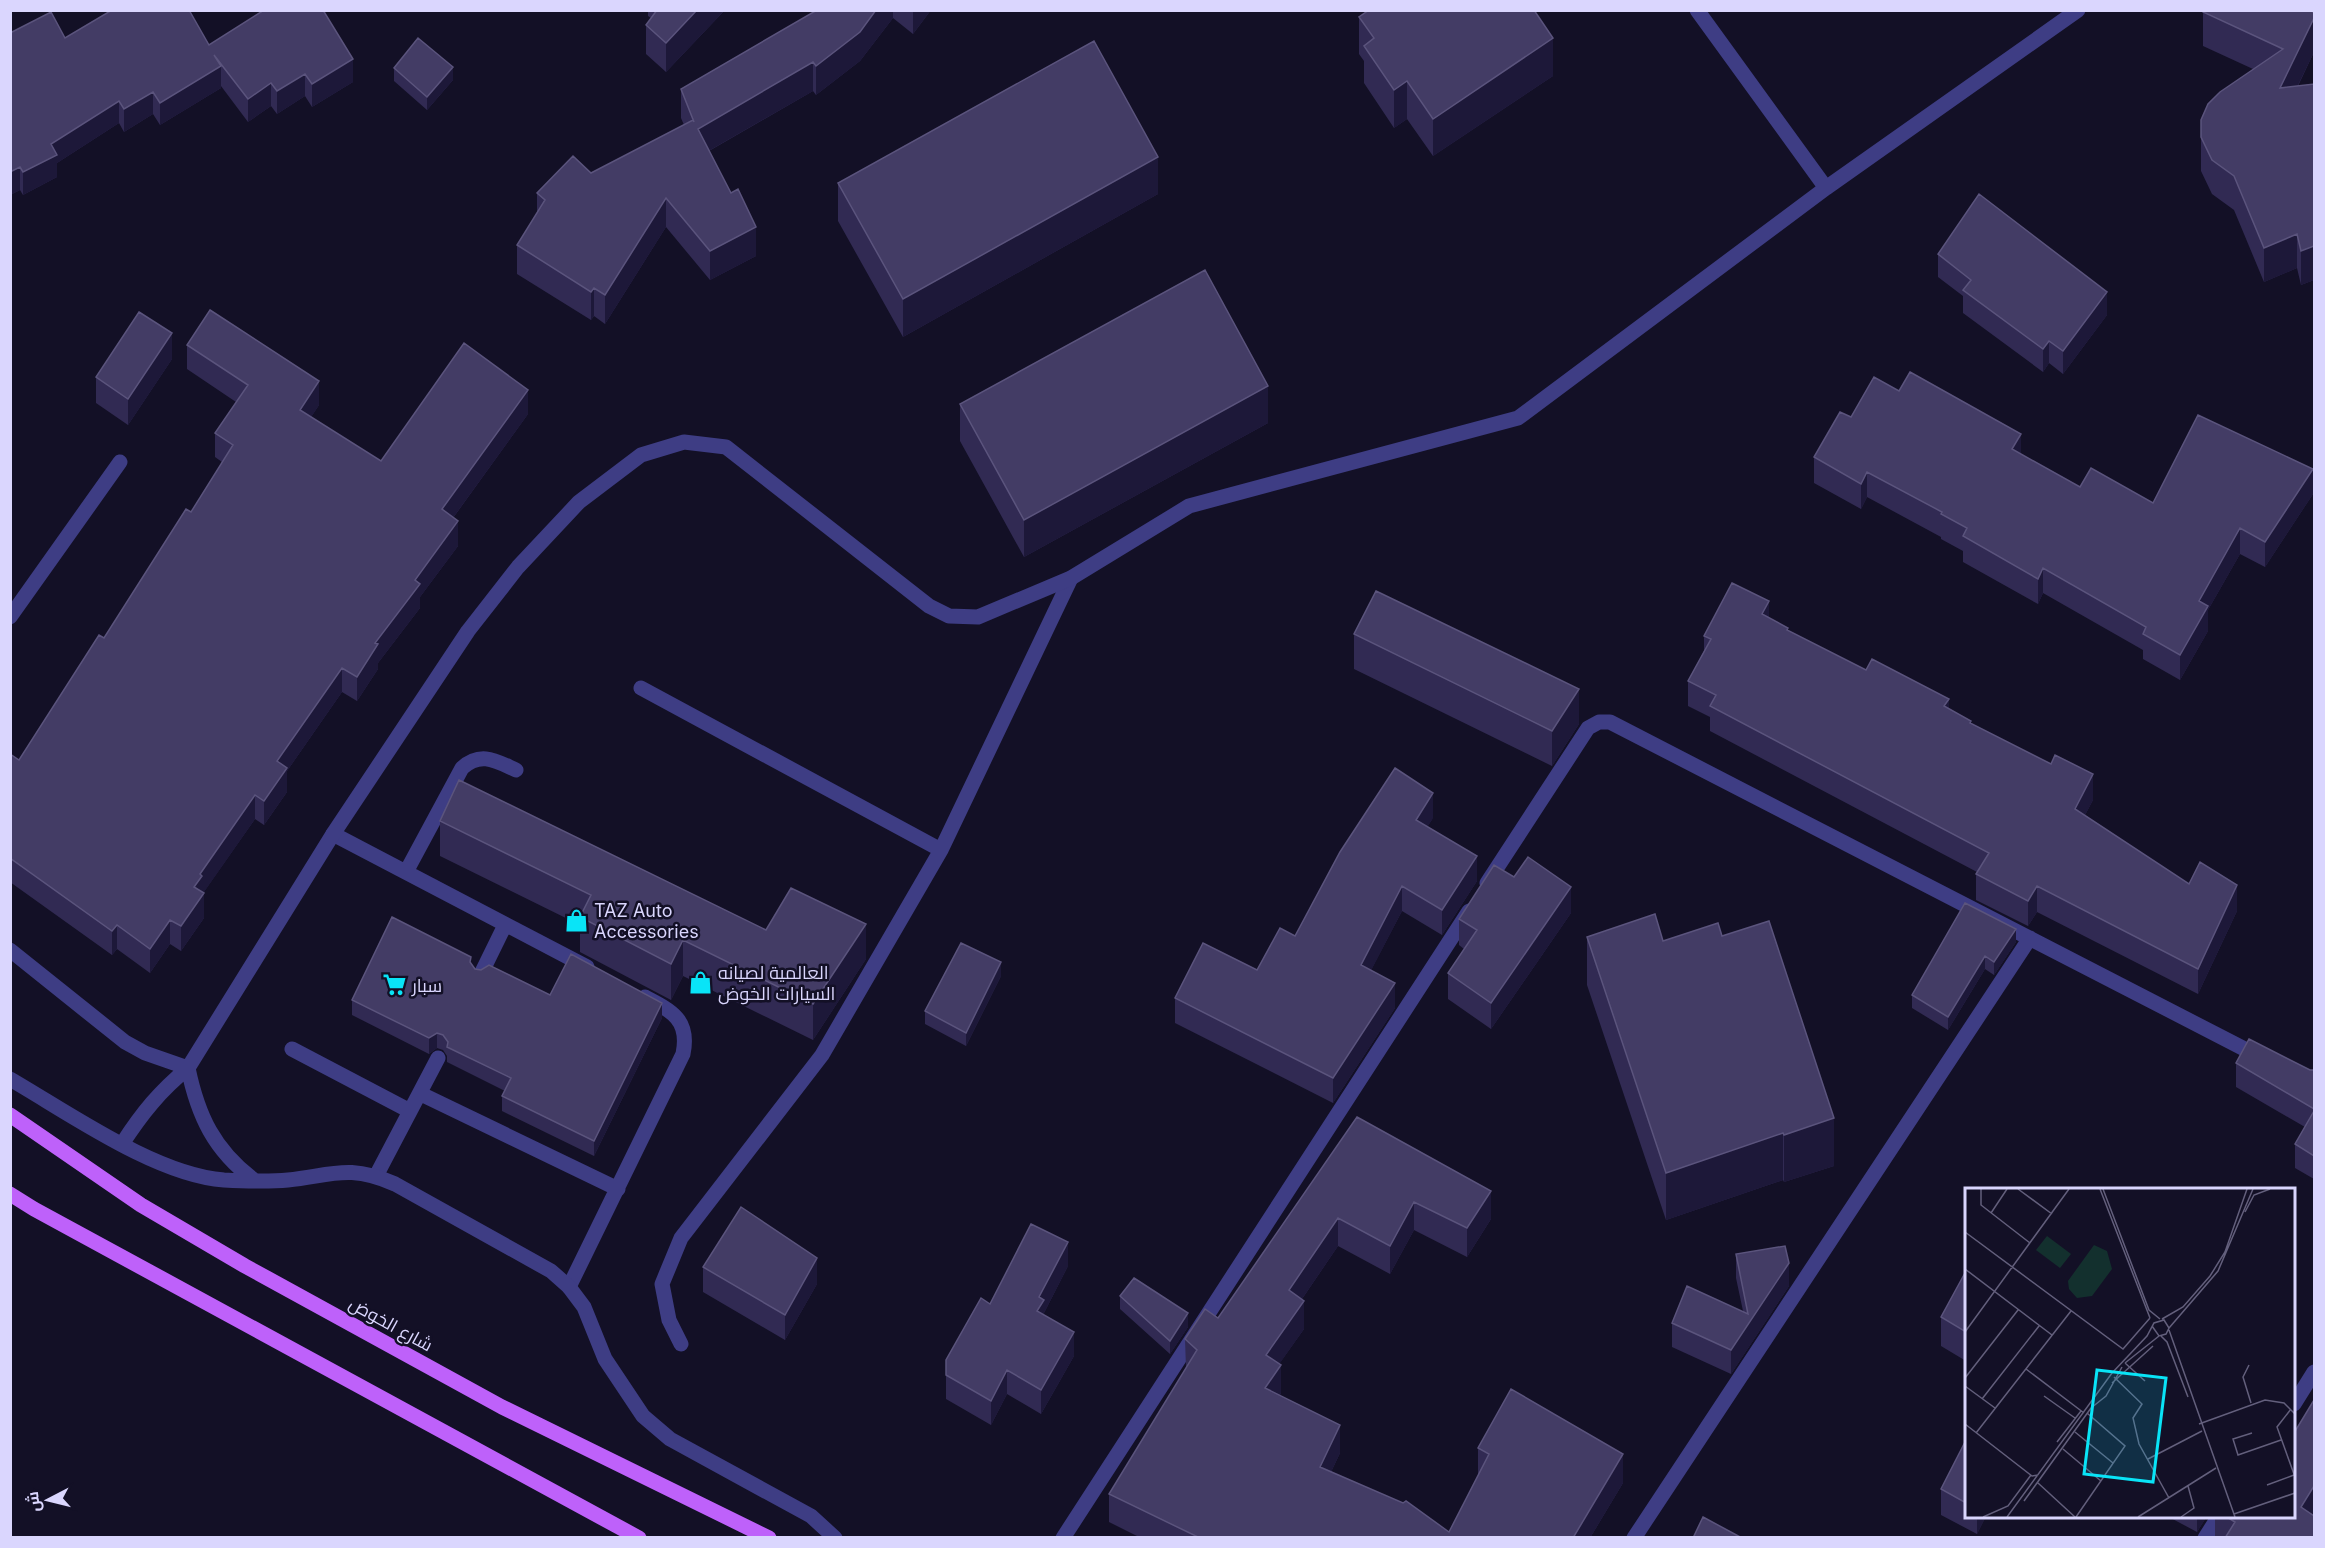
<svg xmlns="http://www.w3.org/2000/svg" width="2325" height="1548" font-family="Inter,Cairo,sans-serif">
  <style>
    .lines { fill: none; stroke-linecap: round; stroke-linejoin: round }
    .lane { stroke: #3e3d84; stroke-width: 15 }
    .street { stroke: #3e3d84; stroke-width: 15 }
    .primary { stroke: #be61fa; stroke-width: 15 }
    .wall { fill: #312a53 }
    .shaded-wall { fill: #1d1839 }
    .building { fill: #433c65; stroke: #5b547d; stroke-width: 1.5 }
    .labels { text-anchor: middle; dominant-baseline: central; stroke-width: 5; stroke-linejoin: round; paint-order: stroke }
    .poi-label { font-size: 18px; fill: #dad6fe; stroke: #131026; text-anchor: start }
    .street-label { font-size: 18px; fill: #dad6fe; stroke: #131026 }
    .inset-road { fill: none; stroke: #635f7c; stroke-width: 1.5 }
    .view { fill: #09e4f7; fill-opacity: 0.15; stroke: #09e4f7; stroke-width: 3 }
    .inset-edge { fill: none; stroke: #dad6fe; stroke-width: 3 }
  </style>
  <rect width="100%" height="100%" fill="#131026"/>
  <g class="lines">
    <path class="lane" d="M641,688L941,850
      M333,834L587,967
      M406,872L462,768C481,751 496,761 516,770
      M480,976L505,925
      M292,1049L410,1111
      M421,1094L618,1189
      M376,1176L438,1058
      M569,1287L683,1054C690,1020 672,1011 645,997
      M681,1344L669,1320L662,1284L681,1238L822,1055L941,850L1071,578"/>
    <path class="street" d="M1697,10L1826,188
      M10,617L120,462
      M1487,883L1588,728L1599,722H1610L2262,1058
      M10,950L125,1042L145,1053L188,1068
      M188,1068C198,1116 214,1150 254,1180
      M10,1079C69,1113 156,1175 224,1180C244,1181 267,1182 288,1180C333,1175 349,1164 395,1184L551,1271L569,1287L584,1307L605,1359L643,1416L670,1439L811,1516L835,1538
      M122,1144C142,1113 160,1091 188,1068L333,834L468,631L518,567L579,502L641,455L684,442L726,447L929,606L949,616L978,617L1071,578L1189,506L1518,418L1826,188L2078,10
      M2294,1404L2314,1372
      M1063,1538L1469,911
      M1634,1538L2030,938
      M2205,1538L2219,1516"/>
    <path class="primary" d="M10,1115L141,1205L245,1266L502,1407L769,1538
      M10,1194L34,1209L639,1538"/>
  </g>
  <path class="wall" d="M648,10H725L666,72L646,54V25L651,18L648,16Z
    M817,10H931L913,34L893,18L860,61L816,95L813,91L709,151L756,256L710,280L666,227L605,324L594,316L591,320L517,274V245L537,213V193L591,173L684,125L681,118V89Z
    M2203,12L2314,13V52L2298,86L2314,84V280L2301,285L2297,268L2264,282L2234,210L2212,194L2201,171V120L2253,69L2203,46Z
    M1359,17L1553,76L1433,156L1407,119L1394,128L1364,83V61L1359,54Z
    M10,33L65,38L209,45L353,82L312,107L305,96L277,114L271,106L248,122L221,86V88L160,125L153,114L124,132L119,123L57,163V177L23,195L20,190L10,195Z
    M394,68L453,80L427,110L394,81Z
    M838,183L1158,194L903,337L838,221Z
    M1938,254L2107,315L2063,374L2049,363L2043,372L1963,313V296L1938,277Z
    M187,345L319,405L311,417L381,461L528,414L453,518L458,546L420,597V608L378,663V669L357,701L342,692L287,771V792L264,825L255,819L203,893L204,918L181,951L170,944L150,973L117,949L112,955L10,882V754L19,760L191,512L222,462L215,457V433L236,402L187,369Z
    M172,359L128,425L96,403V377Z
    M1899,391L2021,454L2080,487L2153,503L2313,494L2265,567L2240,554L2208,610V631L2180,680L2143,659V650L2043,593L2038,604L1963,562V551L1941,539V537L1867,497L1861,509L1814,483V457L1851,417Z
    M960,404L1268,423L1024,557L960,441Z
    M1769,618L1788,631L1866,670L1949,709L2093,800L2085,815L2189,884L2237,911L2198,994L2037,912L2028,926L1976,900V874L1977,872L1710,731V717L1688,706V681L1704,651V636Z
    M1354,634L1579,724L1552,766L1354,669Z
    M1433,818L1427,827L1477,881L1442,935L1402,911L1371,970L1395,1008L1333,1103L1175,1023V998L1257,970Z
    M440,821L766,930L866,959L813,1040L683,976L671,1000L580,952V925L440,856Z
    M1965,903L2016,942L1994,975L1985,969L1948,1030L1912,1008V995Z
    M1571,913L1491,1029L1448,999V973L1464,949L1459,945V919Z
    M1722,936L1834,1166L1784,1182L1783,1180L1666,1220L1587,985V937L1663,941Z
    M471,963L475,969L550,995L662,1018L594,1156L502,1111V1096L505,1091L447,1062V1056L443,1050L437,1048L429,1054L352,1015V1000Z
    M1001,976L966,1046L925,1024V1011Z
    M2236,1063L2314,1070V1179L2295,1168V1144L2305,1127L2236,1087Z
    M1357,1117L1491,1219L1467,1257L1414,1230L1390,1274L1338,1246L1302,1299L1304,1329L1279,1364L1281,1393L1280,1395L1340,1453L1331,1472L1449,1532L1478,1476V1448L1623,1483L1590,1538H1141L1109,1522V1494L1186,1368L1185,1339L1218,1318Z
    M1736,1254L1789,1286L1731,1374L1672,1347V1323L1743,1311L1736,1278Z
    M1068,1266L1044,1313V1315L1074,1356L1041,1414L1007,1394L991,1425L946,1399V1360L990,1304Z
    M703,1267L817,1284L785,1340L703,1292Z
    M1966,1271V1361L1941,1346V1317Z
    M1120,1296L1188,1327L1170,1354L1120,1309Z
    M1966,1440V1516H1986L1977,1534L1941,1515V1489Z
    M2314,1515V1538H2215V1516H2294Z
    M2167,1516H2207L2197,1532Z"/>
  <path class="shaded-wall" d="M697,10H725L666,72V43Z
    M876,10H893V18L860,61L816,95V66Z
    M913,10H931L913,34Z
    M2314,18V52L2280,122V88Z
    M1553,38V76L1433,156V119Z
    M353,59V82L312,107V84Z
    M813,62V91L698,157V129Z
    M221,66V88L160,125V103Z
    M453,67V80L427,110V97Z
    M305,74V96L277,114V91Z
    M1407,81V119L1394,128V90Z
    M271,83V106L248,122V99Z
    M153,92V114L124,132V109Z
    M119,101V123L57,163V177L23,195V172L51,144Z
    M1158,157V194L903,337V299Z
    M20,167V190L10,195V172Z
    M666,198V227L605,324V295Z
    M756,227V256L710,280V251Z
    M2297,234V268L2264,282V248Z
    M2314,246V280L2301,285V251Z
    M594,288V316L591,320V292Z
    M2107,292V315L2063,374V351Z
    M172,333V359L128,425V399Z
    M2049,341V363L2043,372V349Z
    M319,381V405L300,434V410Z
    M1268,386V423L1024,557V520Z
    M528,390V414L442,533V509Z
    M2021,434V459L2012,449Z
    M2313,469V494L2265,567V542Z
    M1867,472V497L1861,509V484Z
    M458,521V546L420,597V608L378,663V669L357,701V677L375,643L415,580Z
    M2240,528V554L2208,610V631L2180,680V655L2199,601Z
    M2043,568V593L2038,604V579Z
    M1769,601V627L1762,614Z
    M342,668V692L287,771V792L264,825V801L277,761Z
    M1579,689V724L1552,766V731Z
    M1949,699V725L1944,706Z
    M2093,774V800L2075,834V809Z
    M1433,793V818L1416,845V820Z
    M255,795V819L202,895L204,893V918L181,951V926L200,874Z
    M1477,856V881L1442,935V910Z
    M2237,885V911L2198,994V969Z
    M1402,886V911L1361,990V965Z
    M2037,886V912L2028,926V901Z
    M1571,887V913L1491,1029V1003Z
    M170,920V944L150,973V949Z
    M866,924V959L813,1040V1004Z
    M117,925V949L112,955V931Z
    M2016,929V942L1994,975V962Z
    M683,940V976L671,1000V964Z
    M1985,956V969L1948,1030V1017Z
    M1001,962V976L966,1046V1033Z
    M1395,983V1008L1333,1103V1078Z
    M662,1003V1018L594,1156V1141Z
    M437,1033V1048L429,1054V1038Z
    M1834,1118V1166L1784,1182V1135Z
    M1783,1133V1180L1666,1220V1173Z
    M1491,1191V1219L1467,1257V1228Z
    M1414,1202V1230L1390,1274V1246Z
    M1338,1218V1246L1289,1318V1290Z
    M1068,1242V1266L1044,1313V1324L1037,1311L1039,1297Z
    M817,1258V1284L785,1340V1315Z
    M1789,1263V1286L1731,1374V1350Z
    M1304,1301V1329L1266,1383V1355Z
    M1188,1313V1327L1170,1354V1341Z
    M1074,1332V1356L1041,1414V1390Z
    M1281,1365V1393L1265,1416V1388Z
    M1007,1370V1394L991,1425V1401Z
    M1340,1425V1453L1320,1495V1467Z
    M1623,1454V1483L1590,1538H1573Z
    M2314,1486V1514L2301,1536V1507Z
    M1977,1516H1986L1977,1534Z
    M2197,1516H2207L2197,1532Z"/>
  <path class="building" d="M112,10H189L209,45L264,10H323L353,59L312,84L305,74L277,91L271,83L248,99L214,55L221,66L160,103L153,92L124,109L119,101L51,144L57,155L23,172L20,167L10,172V33L51,12L65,38Z
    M657,10H697L666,43L646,25Z
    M817,10H876L860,32L816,66L813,62L698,129L731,193L738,189L756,227L710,251L666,198L605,295L594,288L591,292L517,245L545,200L537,193L573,156L591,173L693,120L694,122L681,89Z
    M1369,10H1534L1553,38L1433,119L1407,81L1394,90L1364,46L1374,38L1359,17Z
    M2204,10H2310L2314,13V18L2280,88L2314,84V246L2301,251L2297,234L2264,248L2234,176L2212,160L2201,137V120L2208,104L2220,92L2283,49L2203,12Z
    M418,38L453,67L427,97L394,68Z
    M1094,41L1158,157L903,299L838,183Z
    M1979,194L2107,292L2063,351L2049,341L2043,349L1963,290L1971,280L1938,254Z
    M1205,270L1268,386L1024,520L960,404Z
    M210,310L319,381L300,410L381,461L464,343L528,390L442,509L458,521L415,580L420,584L375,643L378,644L357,677L342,668L277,761L287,768L264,801L255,795L200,874L202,876L194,887L204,893L181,926L170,920L150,949L117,925L112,931L10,858V754L19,760L99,635L104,638L186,509L191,512L233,445L215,433L248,385L187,345Z
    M139,312L172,333L128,399L96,377Z
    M1910,372L2021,434L2012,449L2080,487L2091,468L2153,503L2198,415L2313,469L2265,542L2240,528L2199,601L2208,606L2180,655L2143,634L2146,627L2043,568L2038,579L1963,536L1967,528L1941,514L1942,512L1867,472L1861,484L1814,457L1840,412L1851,417L1874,377L1899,391Z
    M1732,583L1769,601L1762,614L1788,628L1787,630L1866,670L1872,659L1949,699L1944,706L1971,721L1970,723L2051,764L2055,755L2093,774L2075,809L2189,884L2200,862L2237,885L2198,969L2037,886L2028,901L1976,874L1989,853L1710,706L1716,695L1688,681L1711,639L1704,636Z
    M1376,591L1579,689L1552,731L1354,634Z
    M1395,768L1433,793L1416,820L1477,856L1442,910L1402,886L1361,965L1395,983L1333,1078L1175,998L1203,943L1257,970L1280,928L1295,936L1340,852Z
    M459,780L766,930L791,888L866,924L813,1004L683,940L671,964L580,917L591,895L440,821Z
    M1528,857L1571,887L1491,1003L1448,973L1477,930L1459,919L1494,865L1514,877Z
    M1965,903L2016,929L1994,962L1985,956L1948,1017L1912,995Z
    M1655,914L1663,941L1718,923L1722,936L1769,921L1834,1118L1784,1135L1783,1133L1666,1173L1587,937Z
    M392,917L471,957L470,962L475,969L481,970L489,965L550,995L571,954L662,1003L594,1141L502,1096L511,1078L447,1047L448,1042L443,1035L437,1033L429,1038L352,1000Z
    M961,943L1001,962L966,1033L925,1011Z
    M2249,1039L2310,1070H2314V1109L2236,1063Z
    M2314,1111V1156L2295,1144Z
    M1357,1117L1491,1191L1467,1228L1414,1202L1390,1246L1338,1218L1289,1290L1304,1301L1266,1355L1281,1365L1265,1388L1340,1425L1320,1467L1403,1503L1406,1501L1449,1532L1489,1454L1478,1448L1511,1389L1623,1454L1573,1538H1200L1109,1494L1197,1350L1185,1339L1205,1309L1218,1318Z
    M741,1207L817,1258L785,1315L703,1267Z
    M1031,1224L1068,1242L1039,1297L1044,1300L1037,1311L1074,1332L1041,1390L1007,1370L991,1401L946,1375V1360L981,1298L990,1304Z
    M1785,1246L1789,1263L1731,1350L1672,1323L1687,1286L1748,1314L1736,1254Z
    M1966,1271V1332L1941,1317Z
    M1134,1278L1188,1313L1170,1341L1120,1296Z
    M2314,1400V1486L2301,1507L2314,1516V1538H2225L2235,1522L2225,1516H2294V1433Z
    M1966,1440V1503L1941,1489Z
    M1703,1517L1742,1538H1693Z"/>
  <defs>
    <symbol id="shop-bare" viewBox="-9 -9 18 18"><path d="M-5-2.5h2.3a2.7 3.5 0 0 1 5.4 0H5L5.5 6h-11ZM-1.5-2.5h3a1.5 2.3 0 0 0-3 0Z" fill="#09e4f7" stroke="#131026" stroke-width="2.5" paint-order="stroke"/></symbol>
    <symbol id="supermarket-bare" viewBox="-9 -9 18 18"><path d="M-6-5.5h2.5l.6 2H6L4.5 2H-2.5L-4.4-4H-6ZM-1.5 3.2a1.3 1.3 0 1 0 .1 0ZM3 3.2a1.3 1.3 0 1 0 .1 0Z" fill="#09e4f7" stroke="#131026" stroke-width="2.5" paint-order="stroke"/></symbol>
  </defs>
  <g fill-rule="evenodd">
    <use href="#shop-bare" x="560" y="904" width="33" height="33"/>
    <use href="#shop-bare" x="684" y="966" width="33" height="33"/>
    <use href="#supermarket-bare" x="378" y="968" width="33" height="33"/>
  </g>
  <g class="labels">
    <g class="poi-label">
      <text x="594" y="910">TAZ Auto<tspan x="594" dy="21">Accessories</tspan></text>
      <text x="718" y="972">العالمية لصيانه<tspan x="718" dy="21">السيارات الخوض</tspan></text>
      <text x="412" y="985">سبار</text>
    </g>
    <g class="street-label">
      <text transform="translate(391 1324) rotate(29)">شارع الخوض</text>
    </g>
  </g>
  <g transform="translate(1965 1188)">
    <rect width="330" height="330" fill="#131026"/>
    <path d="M82,48L106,66L95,80L71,62ZM129,57L142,63L147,81L127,108L112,110L104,101L103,93Z" fill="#13302e"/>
    <path class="inset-road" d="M16,1V17L65,55M53,1L87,26M135,1L185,130M138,1L184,122L195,131M280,24L289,7L305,1M26,25L42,1M0,44L158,161L185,130M0,81L87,147M197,131L218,119L245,88L260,64L282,1M204,140L253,83L288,1M204,142L270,329M0,144L104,1M196,148L202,154L223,209M160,175L180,193M160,175L194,148M284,177L278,189L286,215M61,181L119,225M149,189L177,216L168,230L174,256L204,310M0,190L53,122M147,195L188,158M0,198L30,220M79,208L110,230M17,211L74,138M126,220L141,208L157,179M326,221L312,239L330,289M0,236L67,288L73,287M234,236L300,212L319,215L330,226M110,244L148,275M11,245L106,123M287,245L268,251L273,267L316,252M92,254L116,223M98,261L136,293M183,271L237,243M73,295L110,329M302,297L329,287M59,313L126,220M269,326L330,305M18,329L43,318L66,287M42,329L147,185L182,148L189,135L199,132L204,140L201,146L194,148L187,138M111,329L160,258L122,225M173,329L251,280M216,329L229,320L223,298"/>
    <path class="view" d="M132,182L201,190L188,294L119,286Z"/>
    <rect width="330" height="330" class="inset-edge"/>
  </g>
  <rect width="2325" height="1548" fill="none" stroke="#dad6fe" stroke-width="24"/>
  <g transform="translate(48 1500) rotate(263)" stroke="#131026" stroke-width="4.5" paint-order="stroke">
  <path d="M0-4.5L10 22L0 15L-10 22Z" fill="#dad6fe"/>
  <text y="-9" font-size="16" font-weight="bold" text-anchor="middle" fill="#dad6fe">ش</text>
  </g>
</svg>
